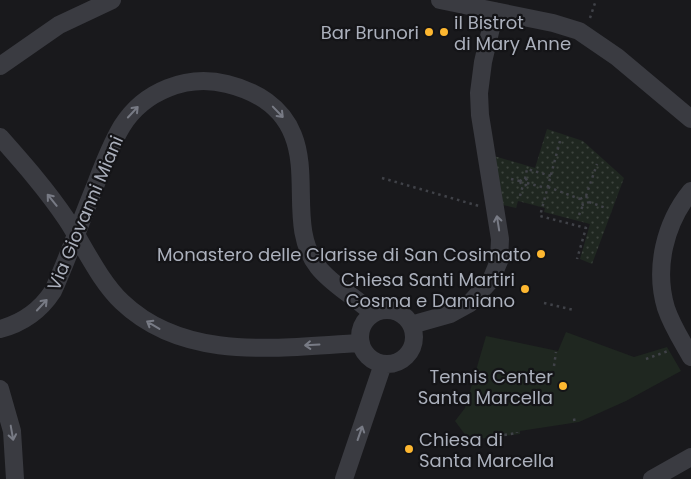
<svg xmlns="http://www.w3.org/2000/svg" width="691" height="479" font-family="Poppins,sans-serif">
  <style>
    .grass { fill: url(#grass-dots) }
    .pitch { fill: #1f2720 }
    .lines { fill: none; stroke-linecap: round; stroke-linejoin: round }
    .path { stroke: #404248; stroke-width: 2.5; stroke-dasharray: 2.5 4; stroke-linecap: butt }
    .minor { stroke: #3a3b41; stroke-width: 18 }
    .oneway { stroke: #787b85 }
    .poi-dot { fill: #fdb730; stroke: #141417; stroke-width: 2 }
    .labels { text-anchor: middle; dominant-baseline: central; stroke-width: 4.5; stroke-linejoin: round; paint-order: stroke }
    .poi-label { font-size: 18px; fill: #abb0bc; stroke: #141417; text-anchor: end }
    .street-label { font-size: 18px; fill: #abb0bc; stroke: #141417 }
  </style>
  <defs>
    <pattern id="grass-dots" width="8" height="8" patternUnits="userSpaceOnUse" patternTransform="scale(1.25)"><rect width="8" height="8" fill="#1f2720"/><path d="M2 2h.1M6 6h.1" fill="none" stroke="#3d443e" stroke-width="1.8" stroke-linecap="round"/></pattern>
  </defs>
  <rect width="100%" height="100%" fill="#19191c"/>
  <path class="grass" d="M547,129L583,141L624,178L592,264L580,259L590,224L544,212L545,208L518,201L516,208L503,205L494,156L535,168Z"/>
  <path class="pitch" d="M566,332L634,357L667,347L681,371L626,401L579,422L520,431V434L469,440L455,421L465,408L486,336L558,351Z"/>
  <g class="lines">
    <path class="path" d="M590,18L596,0
      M560,141L540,216L586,228L577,259
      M382,178L479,206
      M520.5 182a3.5 3.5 0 1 1 7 0a3.5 3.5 0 1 1-7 0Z
      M511,179L520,181
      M525,179L527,169L551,176
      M527,183L542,187
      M548,187L580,199L583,205L589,202L586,196L580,199
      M520,196L523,185
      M586,196L597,164
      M589,202L606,208
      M579,215L583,205
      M544,303L574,310
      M646,359L668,351
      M554,366L556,352
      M573,420L579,419
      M498,436L517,433V432"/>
    <path class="minor" d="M440,0L553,23L579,31L617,57L691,119
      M0,66L59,25L112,0
      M0,137C23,163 47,190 67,220C84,246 99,280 122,302C186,363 280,347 361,343
      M691,191C665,223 654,268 666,308C672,326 682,341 691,357
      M360 337a27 27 0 1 1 54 0a27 27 0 1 1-54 0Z
      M411,325L450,314L470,303L491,280L499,261L500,239L480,115L479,93L483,62L495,11
      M0,329C23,323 40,311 53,291C68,258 80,223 94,189C102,168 110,146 122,126C144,91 187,74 227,84C256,91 282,107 293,135C310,177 289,230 318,267C333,286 356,297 373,314
      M0,389L12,431L15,479
      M344,479L383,364
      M652,479L691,457"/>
  </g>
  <defs><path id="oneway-shaft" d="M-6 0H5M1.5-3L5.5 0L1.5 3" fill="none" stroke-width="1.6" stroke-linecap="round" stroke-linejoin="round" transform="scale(1.25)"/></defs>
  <g class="oneway">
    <use href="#oneway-shaft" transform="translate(133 112) rotate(-47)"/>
    <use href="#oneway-shaft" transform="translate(278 112) rotate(46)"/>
    <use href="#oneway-shaft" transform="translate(52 200) rotate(-129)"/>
    <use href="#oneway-shaft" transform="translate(498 223) rotate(-99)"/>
    <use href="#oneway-shaft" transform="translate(42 305) rotate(-47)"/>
    <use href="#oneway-shaft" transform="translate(153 325) rotate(-149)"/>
    <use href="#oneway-shaft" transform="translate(312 345) rotate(177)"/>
    <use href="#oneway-shaft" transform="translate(12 433) rotate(80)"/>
    <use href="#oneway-shaft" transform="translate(360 433) rotate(-71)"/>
  </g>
  <g class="poi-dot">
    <circle cx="429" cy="32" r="5"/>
    <circle cx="444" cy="32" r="5"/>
    <circle cx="541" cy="254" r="5"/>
    <circle cx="525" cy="289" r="5"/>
    <circle cx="563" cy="386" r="5"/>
    <circle cx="409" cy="449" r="5"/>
  </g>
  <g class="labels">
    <g class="poi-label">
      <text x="454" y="22" text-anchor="start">il Bistrot<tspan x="454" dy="21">di Mary Anne</tspan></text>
      <text x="419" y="32">Bar Brunori</text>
      <text x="531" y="254">Monastero delle Clarisse di San Cosimato</text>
      <text x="515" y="279">Chiesa Santi Martiri<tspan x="515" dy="21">Cosma e Damiano</tspan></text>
      <text x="553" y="376">Tennis Center<tspan x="553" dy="21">Santa Marcella</tspan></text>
      <text x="419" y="439" text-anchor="start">Chiesa di<tspan x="419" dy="21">Santa Marcella</tspan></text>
    </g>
    <g class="street-label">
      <text transform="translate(85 213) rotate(-67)">Via Giovanni Miani</text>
    </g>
  </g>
</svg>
